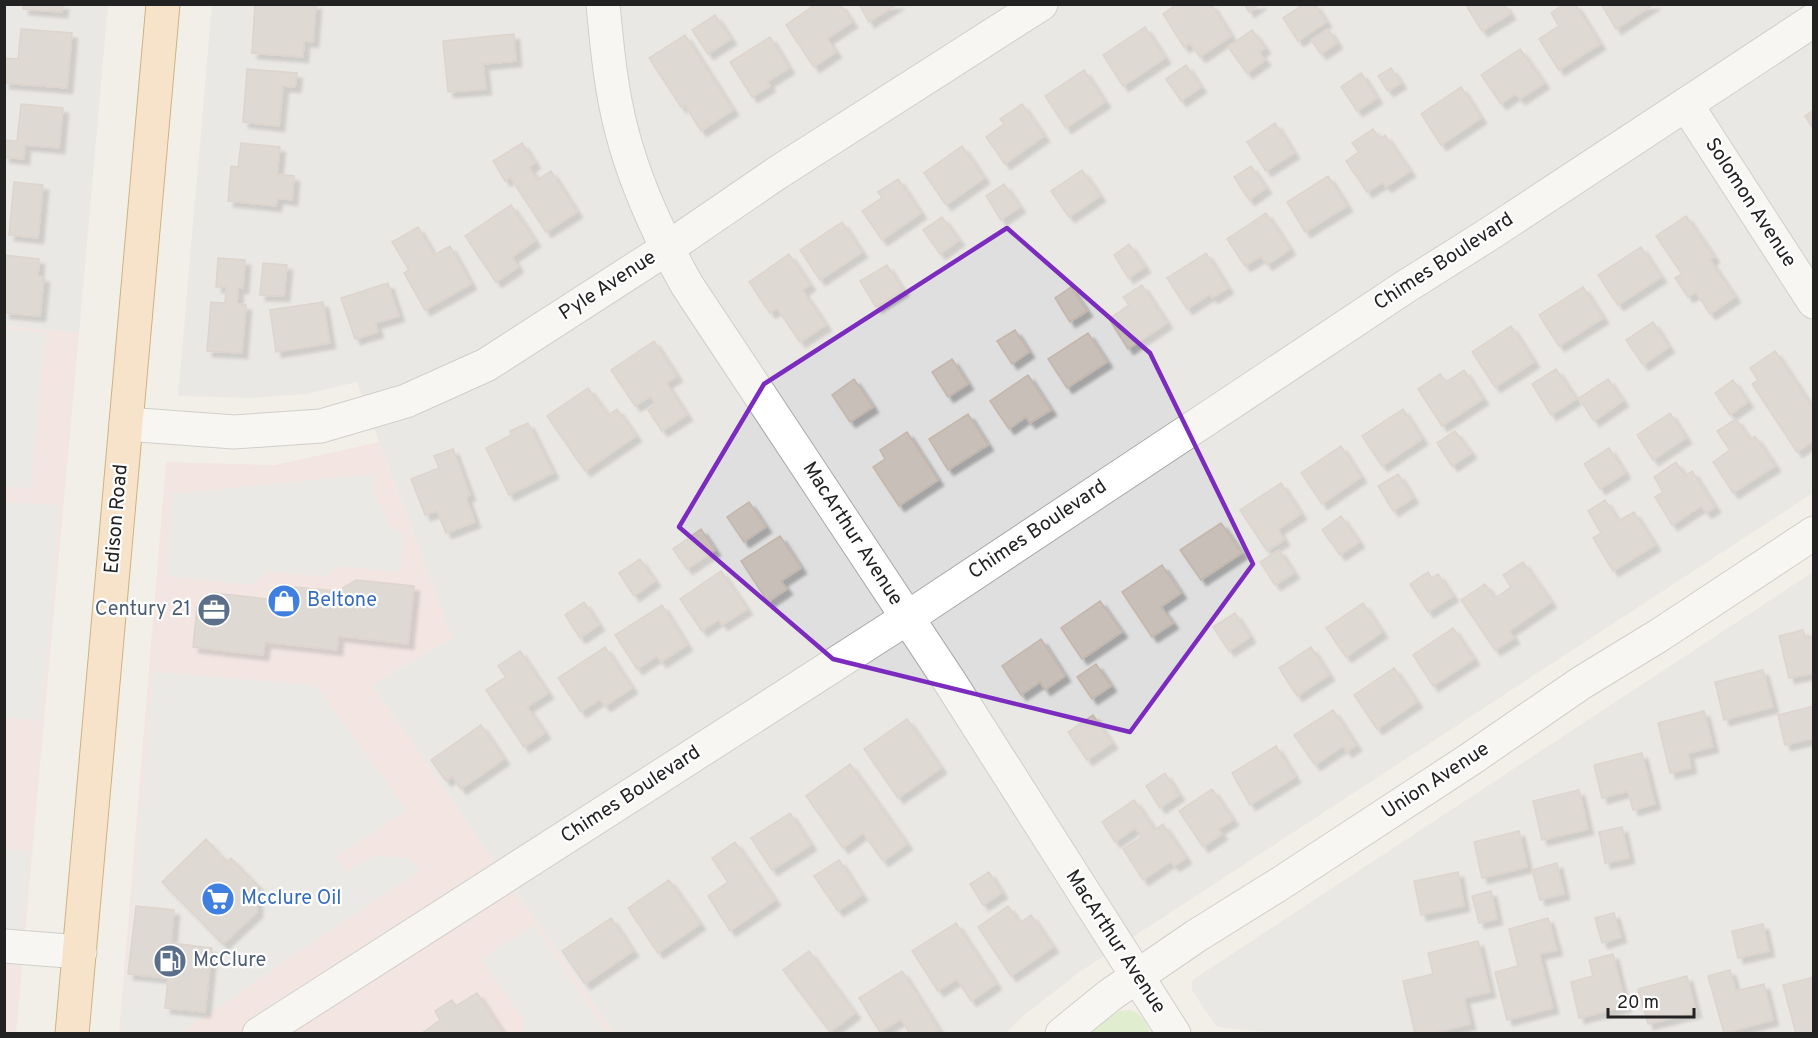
<svg xmlns="http://www.w3.org/2000/svg" width="1818" height="1038" font-family="Overpass,sans-serif">
  <style>
    .residential { fill: #e0dfdf }
    .commercial { fill: #f2dad9 }
    .grass { fill: #cdebb0 }
    .parking { fill: #e2e2e2; fill-rule: evenodd }
    .building { fill: #c7bfb8; stroke: #c4b6ab; stroke-width: 1.5; filter: url(#shadow) }
    .lines { fill: none; stroke-linecap: round; stroke-linejoin: round }
    .minor-casing { stroke: #a9a9a9; stroke-width: 35 }
    .major-casing { stroke: #a06b00; stroke-width: 35 }
    .minor { stroke: #fff; stroke-width: 33 }
    .major { stroke: #fcd6a4; stroke-width: 33 }
    .marked { fill: none; stroke: #7b2cbf; stroke-width: 4.5; stroke-linejoin: round }
    .labels { text-anchor: middle; dominant-baseline: central; stroke-width: 4.5; stroke-linejoin: round; paint-order: stroke }
    .street-label { font-size: 20px; fill: #222; stroke: #fff }
    .shop-label { font-size: 20px; fill: #366cbe; stroke: #fff; text-anchor: start }
    .service-label { font-size: 20px; fill: #4e5e75; stroke: #fff; text-anchor: end }
  </style>
  <defs>
    <filter id="shadow"><feDropShadow dx="5.5" dy="5.5" stdDeviation="1.5" flood-color="#0004"/></filter>
  </defs>
  <rect width="100%" height="100%" fill="#f2efe9"/>
  <path class="residential" d="M4,5H108L79,333L5,326Z
    M212,5H1813V493L1078,973L1022,1017L1006,1033H614L372,685L452,638L357,382L306,394L252,398L178,396Z
    M1813,572V1033H1278L1224,1028L1216,1026L1192,990V982L1194,979Z"/>
  <path class="commercial" d="M4,326L79,333L16,1034L4,1033Z
    M379,442L452,638L372,685L614,1033L119,1034L166,462L275,465Z"/>
  <path class="grass" d="M1130,1010C1140,1012 1149,1024 1149,1034H1092L1093,1029L1119,1011Z"/>
  <path class="parking" d="M5,329L46,333L31,489L5,486Z
    M375,474L374,492L391,527L404,536L401,572L340,566L327,577L268,571L253,585L167,576L171,494Z
    M5,502L60,505L41,721L5,717Z
    M153,672L316,685L407,810L336,857L348,872L374,856L410,858L420,870L180,1033H127L121,1029ZM206,839L227,862L231,858L258,885L257,911L223,944L162,882ZM136,906L174,910L171,943L212,948L205,1012L165,1008L168,978L128,974Z
    M5,849L30,852L20,961L5,959Z
    M535,925L607,1033H523V1020L481,959Z"/>
  <path class="building" d="M24,4H63L62,12L23,9Z
    M255,4H316L313,42L304,41L303,57L252,53Z
    M816,4H840L852,22L827,39L836,52L814,67L786,25Z
    M859,4H898L869,22Z
    M1177,4H1211L1231,36L1200,57L1190,43L1184,47L1163,14Z
    M1244,4H1260L1249,12Z
    M1304,4H1315L1326,22L1298,41L1283,18Z
    M1472,4H1504L1510,14L1482,31L1467,7Z
    M1564,4H1575L1600,44L1559,70L1539,39L1559,26L1551,13Z
    M1601,4H1654L1616,29Z
    M715,15L731,39L708,54L692,30Z
    M1145,27L1165,58L1123,86L1103,55Z
    M21,29L72,33L67,88L4,83V58L18,59Z
    M1328,29L1337,43L1321,54L1311,40Z
    M1252,30L1265,48L1259,52L1265,60L1247,73L1228,47Z
    M514,34L516,61L483,64L486,89L448,92L443,41Z
    M685,35L733,110L701,131L685,105L681,107L649,58Z
    M770,37L789,68L767,82L770,86L752,97L730,62Z
    M1520,49L1544,83L1520,99L1515,94L1501,104L1481,75Z
    M1186,65L1201,87L1181,101L1166,79Z
    M1391,68L1401,83L1388,91L1378,76Z
    M247,69L297,73L295,87L283,86L279,126L243,122Z
    M1084,70L1105,102L1066,128L1045,96Z
    M1361,73L1377,98L1357,111L1341,87Z
    M1461,87L1481,118L1441,145L1421,114Z
    M21,104L63,108L59,148L25,145L24,159L4,157V140L17,141Z
    M1022,104L1044,136L1005,164L986,137L1004,124L1000,119Z
    M1814,110V130L1805,116Z
    M1275,123L1294,153L1266,171L1247,142Z
    M1373,129L1380,139L1385,135L1410,171L1386,187L1383,182L1367,192L1346,161L1359,152L1352,143Z
    M241,143L280,147L277,174L294,176L292,200L277,198L276,206L228,201L231,166L238,167Z
    M522,143L535,163L529,167L537,180L551,171L577,212L546,232L510,177L505,181L493,161Z
    M962,146L984,178L946,205L924,173Z
    M1251,166L1266,188L1249,200L1234,177Z
    M1082,170L1100,196L1069,217L1051,191Z
    M1328,176L1347,206L1305,232L1287,202Z
    M898,179L921,213L882,240L862,211L882,198L878,192Z
    M14,182L43,185L38,238L9,235Z
    M1004,184L1020,207L1001,220L986,196Z
    M511,205L535,241L512,257L518,267L496,282L465,236Z
    M1266,213L1290,249L1267,265L1261,256L1245,266L1227,239Z
    M1686,216L1714,257L1710,260L1735,297L1710,314L1696,292L1688,297L1675,278L1682,274L1656,236Z
    M942,217L959,240L940,254L923,230Z
    M842,222L862,252L820,280L800,250Z
    M418,227L434,255L450,246L471,284L425,310L404,273L409,270L392,242Z
    M1129,244L1145,267L1128,278L1114,255Z
    M1641,247L1661,277L1618,305L1598,275Z
    M1206,253L1228,288L1212,298L1210,294L1187,309L1167,278Z
    M789,254L810,285L802,290L826,325L800,342L777,308L770,313L749,282Z
    M4,255L39,259L38,276L44,277L40,316L4,313Z
    M218,258L245,260L243,288H238L237,304L246,305L242,353L207,351L211,302L225,303L226,287H216Z
    M263,263L287,265L284,296L260,295Z
    M887,265L903,290L876,307L860,281Z
    M388,283L399,316L375,323L378,332L355,339L341,298Z
    M1142,285L1167,323L1128,349L1109,319L1129,305L1123,297Z
    M1071,287L1087,311L1070,322L1055,298Z
    M1583,287L1603,318L1559,346L1539,315Z
    M323,302L330,343L276,352L270,310Z
    M1653,322L1669,347L1643,365L1626,340Z
    M1511,326L1534,362L1495,387L1472,352Z
    M1015,330L1029,352L1012,364L997,341Z
    M1088,333L1107,362L1067,388L1048,359Z
    M654,341L677,376L666,383L687,415L662,431L648,410L656,405L651,396L635,406L611,370Z
    M1775,351L1814,410V440L1797,452L1752,384L1758,380L1750,368Z
    M952,359L968,384L948,397L932,372Z
    M1556,369L1576,399L1551,415L1532,384Z
    M1464,370L1483,399L1442,426L1418,389L1440,374L1446,382Z
    M1028,375L1051,410L1030,423L1026,417L1009,429L990,401Z
    M854,379L873,407L850,422L832,395Z
    M1608,379L1623,401L1594,421L1579,398Z
    M1733,380L1748,402L1730,415L1715,393Z
    M588,388L608,415L617,409L636,436L585,471L547,416Z
    M1403,409L1422,439L1382,466L1362,436Z
    M1670,413L1686,438L1653,460L1637,435Z
    M968,414L988,445L948,470L929,439Z
    M1736,419L1750,440L1755,436L1775,466L1733,493L1713,462L1730,450L1717,431Z
    M528,423L553,473L509,495L486,448L511,435L510,431Z
    M1455,431L1471,453L1452,466L1437,443Z
    M907,432L938,480L899,506L873,467L885,459L880,450Z
    M1341,446L1361,477L1322,504L1301,473Z
    M1609,448L1625,473L1600,489L1584,464Z
    M453,449L470,495L466,497L475,522L446,533L437,511L425,515L411,479L439,468L434,456Z
    M1676,462L1685,476L1692,471L1715,507L1706,513L1701,506L1672,525L1655,497L1663,492L1654,477Z
    M1398,474L1413,498L1393,511L1378,486Z
    M1281,483L1301,514L1278,529L1284,540L1267,551L1240,510Z
    M1605,500L1618,521L1634,512L1655,545L1613,571L1593,538L1601,533L1588,511Z
    M749,502L766,527L744,542L727,517Z
    M1341,516L1359,542L1340,555L1322,530Z
    M1221,523L1242,553L1201,580L1180,550Z
    M701,529L715,550L687,569L673,549Z
    M780,536L801,568L781,581L787,589L768,602L741,561Z
    M1279,550L1294,573L1275,585L1260,562Z
    M640,559L655,581L634,596L619,573Z
    M1523,562L1551,602L1509,631L1514,638L1495,650L1461,600L1485,584L1495,598L1511,587L1503,575Z
    M1162,565L1181,593L1161,607L1173,623L1152,637L1122,592Z
    M721,571L747,609L722,625L719,619L702,631L680,599Z
    M1428,572L1432,578L1438,574L1453,596L1428,612L1410,584Z
    M356,580L414,586L408,644L338,636L337,650L265,642L263,655L193,647L197,607L214,593L267,599L284,586L338,591Z
    M1100,601L1122,632L1082,659L1061,628Z
    M584,602L599,625L580,638L565,615Z
    M1363,603L1382,632L1346,657L1326,628Z
    M662,605L687,645L661,662L657,656L637,669L615,635Z
    M1235,613L1250,637L1229,651L1213,627Z
    M1453,628L1474,659L1433,686L1413,655Z
    M1803,630L1805,638L1814,636V673L1789,678L1779,636Z
    M1041,639L1065,676L1045,690L1040,682L1021,695L1002,666Z
    M605,647L632,688L605,706L600,699L581,712L558,678Z
    M1311,647L1329,675L1297,696L1279,668Z
    M520,651L548,693L527,707L545,733L524,747L486,690L506,677L498,666Z
    M1096,664L1111,686L1092,699L1077,677Z
    M1394,668L1417,702L1377,729L1354,695Z
    M1763,670L1773,707L1724,720L1715,682Z
    M1814,706V738L1785,745L1778,715Z
    M1333,710L1356,745L1347,752L1343,746L1315,765L1294,735Z
    M1704,711L1713,747L1688,753L1691,768L1670,773L1658,723Z
    M1093,715L1112,743L1087,760L1068,732Z
    M907,719L941,768L898,798L864,749Z
    M481,725L504,759L461,789L452,776L446,781L431,760Z
    M1276,746L1295,777L1250,805L1232,773Z
    M1642,753L1655,804L1633,810L1628,791L1602,798L1594,765Z
    M850,764L907,844L883,861L863,833L843,848L806,796Z
    M1165,773L1179,795L1160,808L1146,786Z
    M1212,789L1233,820L1218,829L1222,834L1203,847L1179,811Z
    M1579,790L1588,829L1542,840L1533,801Z
    M1134,800L1155,830L1163,824L1186,858L1174,866L1171,861L1143,880L1123,849L1142,837L1135,828L1115,842L1102,822Z
    M790,813L811,845L772,870L751,838Z
    M1622,827L1629,858L1605,863L1599,832Z
    M1519,831L1527,867L1482,878L1474,842Z
    M206,839L227,862L231,858L258,886L257,912L223,944L162,882Z
    M735,842L775,900L730,931L708,896L728,882L712,858Z
    M839,860L862,895L838,911L814,876Z
    M1557,863L1564,894L1540,900L1532,870Z
    M989,872L1002,893L983,905L970,884Z
    M1458,872L1464,906L1421,915L1414,881Z
    M669,880L700,924L658,953L628,908Z
    M1491,891L1497,919L1479,923L1472,896Z
    M136,906L174,910L171,943L212,948L205,1012L165,1008L168,978L128,974Z
    M1008,906L1020,923L1031,915L1053,947L1011,976L978,927Z
    M1614,913L1621,937L1602,943L1595,918Z
    M611,918L633,951L585,984L562,951Z
    M1548,918L1557,950L1539,954L1553,1008L1507,1020L1495,972L1518,966L1509,929Z
    M956,923L996,984L971,1001L957,979L938,991L912,951Z
    M1763,924L1769,951L1738,958L1732,931Z
    M1478,941L1490,992L1464,998L1470,1024L1429,1034H1415L1403,981L1433,974L1428,953Z
    M809,951L855,1013L830,1032L783,970Z
    M1613,954L1626,1006L1579,1018L1571,982L1593,976L1589,960Z
    M1730,970L1736,991L1764,984L1773,1020L1724,1033L1708,976Z
    M902,971L939,1030L933,1034H910L901,1019L880,1032L859,998Z
    M1687,976L1696,1012L1648,1024L1638,989Z
    M1814,977V1034H1796L1783,985Z
    M477,993L504,1034H421L440,1020L435,1011L452,1000L456,1006Z"/>
  <g class="lines">
    <defs>
      <path id="minor" d="M603,4C607,47 611,91 622,132C636,186 660,237 687,285L950,682L1174,1034
        M1686,104L1814,302
        M126,424L234,432L321,426L406,401L486,365L666,249L777,173L1041,4
        M4,946L80,952
        M259,1034L907,618L1405,287L1486,236L1814,20
        M1062,1034L1110,995L1196,936L1281,883L1469,760L1581,683L1658,636L1814,533"/>
      <path id="major" d="M72,1034L163,4"/>
    </defs>
    <use href="#minor" class="minor-casing"/>
    <use href="#major" class="major-casing"/>
    <use href="#minor" class="minor"/>
    <use href="#major" class="major"/>
  </g>
  <path d="M0 0H1818V1038H0ZM1007,228L1150,353L1253,564L1130,732L833,659L679,527L764,384Z" fill="#f2efe9" fill-opacity=".55" fill-rule="evenodd"/>
  <path class="marked" d="M1007,228L1150,353L1253,564L1130,732L833,659L679,527L764,384Z"/>
  <defs>
    <symbol id="shop-disc" viewBox="-11 -11 22 22"><circle r="9.5" fill="#3f7fe0" stroke="#fff"/><path d="M-5-2.5h2.3a2.7 3.5 0 0 1 5.4 0H5L5.5 6h-11ZM-1.5-2.5h3a1.5 2.3 0 0 0-3 0Z" fill="#fff"/></symbol>
    <symbol id="office-disc" viewBox="-11 -11 22 22"><circle r="9.5" fill="#5c6f8a" stroke="#fff"/><path d="M-6-3h4V-5.5h4V-3h4V5H-6ZM-1-4.5V-3h2v-1.5ZM-6 0V1H6V0Z" fill="#fff"/></symbol>
    <symbol id="supermarket-disc" viewBox="-11 -11 22 22"><circle r="9.5" fill="#3f7fe0" stroke="#fff"/><path d="M-6-5.5h2.5l.6 2H6L4.5 2H-2.5L-4.4-4H-6ZM-1.5 3.2a1.3 1.3 0 1 0 .1 0ZM3 3.2a1.3 1.3 0 1 0 .1 0Z" fill="#fff"/></symbol>
    <symbol id="fuel-disc" viewBox="-11 -11 22 22"><circle r="9.5" fill="#5c6f8a" stroke="#fff"/><path d="M-5.5-6h7V0h2V4h1.3V-2.5L3-4.5l.8-.8L6-3V5H2.5V1h-1V6h-7ZM-4.2-4.7v3.2H.2V-4.7Z" fill="#fff"/></symbol>
  </defs>
  <g fill-rule="evenodd">
    <use href="#shop-disc" x="265" y="582" width="38" height="38"/>
    <use href="#office-disc" x="195" y="591" width="38" height="38"/>
    <use href="#supermarket-disc" x="199" y="880" width="38" height="38"/>
    <use href="#fuel-disc" x="151" y="942" width="38" height="38"/>
  </g>
  <g class="labels">
    <g class="street-label">
      <text transform="translate(1750 203) rotate(57)">Solomon Avenue</text>
      <text transform="translate(1444 262) rotate(-33)">Chimes Boulevard</text>
      <text transform="translate(608 286) rotate(-33)">Pyle Avenue</text>
      <text transform="translate(117 519) rotate(-85)">Edison Road</text>
      <text transform="translate(1038 530) rotate(-34)">Chimes Boulevard</text>
      <text transform="translate(852 534) rotate(57)">MacArthur Avenue</text>
      <text transform="translate(1436 781) rotate(-33)">Union Avenue</text>
      <text transform="translate(631 795) rotate(-33)">Chimes Boulevard</text>
      <text transform="translate(1115 942) rotate(57)">MacArthur Avenue</text>
    </g>
    <g class="shop-label">
      <text x="307" y="601">Beltone</text>
      <text x="241" y="899">Mcclure Oil</text>
    </g>
    <g class="service-label">
      <text x="191" y="610">Century 21</text>
      <text x="193" y="961" text-anchor="start">McClure</text>
    </g>
  </g>
  <rect width="1818" height="1038" fill="none" stroke="#222222" stroke-width="12"/>
  <path d="M1608 1008v9h86v-9" fill="none" stroke="#222222" stroke-width="3"/>
  <text x="1617" y="1008" font-size="18" fill="#222222" stroke="#ffffff" stroke-width="4.5" paint-order="stroke">20 m</text>
</svg>
